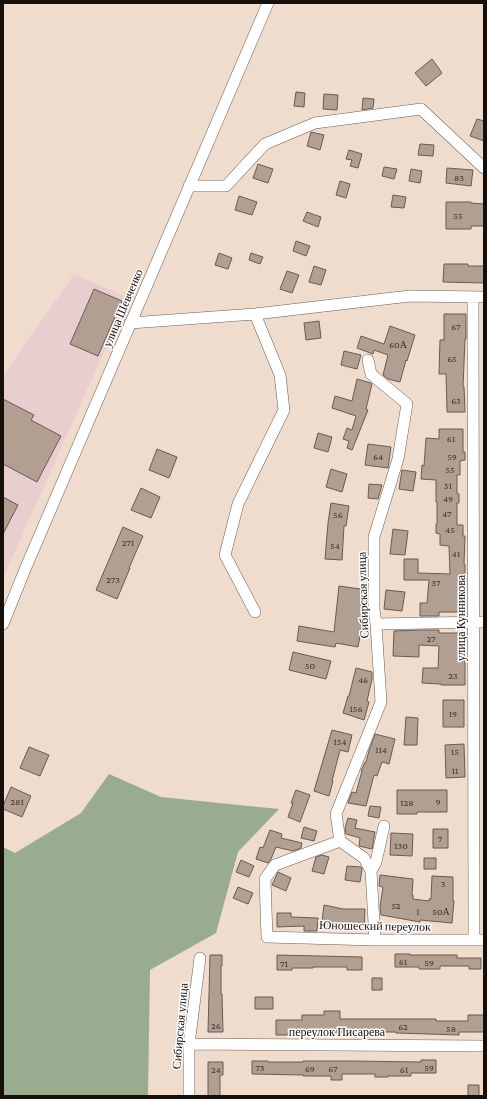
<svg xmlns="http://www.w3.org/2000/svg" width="487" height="1099" font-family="'Crimson Pro',serif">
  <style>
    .industrial { fill: #e9cecf }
    .forest { fill: #9aac90 }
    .building { fill: #b19f91; stroke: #6b5b4f }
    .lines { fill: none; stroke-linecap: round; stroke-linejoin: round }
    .minor-casing { stroke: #6e5e51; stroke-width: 12 }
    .minor { stroke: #fff; stroke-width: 11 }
    .labels { text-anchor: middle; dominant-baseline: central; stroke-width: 3; stroke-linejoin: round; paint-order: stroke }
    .number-label { font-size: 10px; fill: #3d332c }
    .street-label { font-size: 12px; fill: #160f0a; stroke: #fff }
  </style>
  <rect width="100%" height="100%" fill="#efdccd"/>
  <path class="industrial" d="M74,274L128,298L3,578V376Z"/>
  <path class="forest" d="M109,774L161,797L279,809L238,852L216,933L150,970L148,1096H3V847L15,853L81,813Z"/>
  <path class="building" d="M432,59L442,73L426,86L415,73Z
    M296,92L305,93L304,107L294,106Z
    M324,94L338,95L337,110L323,109Z
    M363,98L374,99L373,108L362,110Z
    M477,119L484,121V141L470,136Z
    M311,132L324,135L320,150L307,146Z
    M420,144L434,145L433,156L418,155Z
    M349,150L362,154L358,168L350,166L352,160L346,159Z
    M258,164L273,169L268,183L253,178Z
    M384,167L397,169L394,179L382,176Z
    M447,168L473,170L471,186L446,183Z
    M411,169L422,171L420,183L409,181Z
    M340,181L350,184L346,198L336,195Z
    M393,195L406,197L404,208L391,207Z
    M239,196L257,202L252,215L235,210Z
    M446,202H471V203L484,204V226H471V229H446Z
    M307,212L321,217L318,227L303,221Z
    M296,241L310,246L306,256L293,251Z
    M219,253L232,258L228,269L215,265Z
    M251,253L263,257L260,264L249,260Z
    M444,264H468V266H484V283L443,282Z
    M314,266L326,270L321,285L309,282Z
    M287,271L299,275L292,293L280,289Z
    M94,289L122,301L98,356L70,344Z
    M444,314H466V339H465L463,387H464L465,412H447L446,374H439L440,340H444Z
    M319,321L321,338L306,340L304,323Z
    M390,326L415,335L407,361L406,360L400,382L388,379L383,375L388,355L374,350L373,354L357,348L361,336L384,344Z
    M344,351L361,355L357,369L341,365Z
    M357,379L371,383L372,384L366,409L368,410L352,450L347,448L349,441L343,439L347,428L352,430L356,416L332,408L335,396L352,401Z
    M3,399L34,415L31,420L61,436L37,482L3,464Z
    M439,429H463V452H465V460L460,461V475H457V493L459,494V503H457V525H463V536H465L464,564H465V574H462L465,612H439V616H420V603H427L429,580H404V559H418V573L450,574L449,546L440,545V534L436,533V524H437V502H436V480L421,479L422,465L424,466L426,438L439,439Z
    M318,433L332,437L328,452L314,448Z
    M368,444L391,447L388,468L365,465Z
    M157,449L177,457L169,478L149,470Z
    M331,469L347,474L342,492L326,487Z
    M402,470L416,472L413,491L399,489Z
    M369,484L382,485L378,499L368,498Z
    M141,488L160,497L151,518L131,510Z
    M3,497L18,505L3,534Z
    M331,503L349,506L346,526H344L342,560L325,559L328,523Z
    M123,527L143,536L129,568H130L117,599L96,590Z
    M393,529L408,531L405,555L390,554Z
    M339,586L367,590V598L364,625H362L358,647L336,643L335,647L297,641L299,626L334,632Z
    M386,590L405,592L402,611L384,609Z
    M420,630H439V633H465V685H441V684L422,683L423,668H438L439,646L419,645V657L393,656L394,631Z
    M293,652L331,661L326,679L289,670Z
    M356,668L372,672V679L367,701L369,702L364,720L343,713L348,696H349Z
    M443,700H464V727H443Z
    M406,717L418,718L417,745H404Z
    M332,730L352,735L348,752L340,750L332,781H333L329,796L314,791Z
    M375,734L395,739L389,764L382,762L377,776L374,775L366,806L348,803L352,792L356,793L362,771H361L365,762H366L369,751Z
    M464,744L465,777L446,778L445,745Z
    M29,747L49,755L40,776L20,768Z
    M11,787L31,796L22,817L3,809V806Z
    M296,790L310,795L300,822L288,817L293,803H291Z
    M397,790H447V812H417V814H397Z
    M370,806L381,807L379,818L368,816Z
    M348,818L357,820L355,828L375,832L372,849L359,846L360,838L346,834L345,828Z
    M304,827L317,831L314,841L301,838Z
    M433,829H448V848H433Z
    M270,830L282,834L281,838L302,843L301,848L293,851L276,847L271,859L268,863L256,859L260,847L263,848Z
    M391,833L413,834L412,856L390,855Z
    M322,855L329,857L324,874L312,871L316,857Z
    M424,858H436V869H424Z
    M241,860L254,866L249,877L236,872Z
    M347,866L361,867L362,869L360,882L345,880Z
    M278,872L291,878L286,891L272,885Z
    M380,875L413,879L412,895H413V899L429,901V899H431L432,876L453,877V901H454L452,923L420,920V922L381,915L380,907L383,887L379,886Z
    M238,887L253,893L248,904L233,898Z
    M324,905L343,909H365L364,929H348L349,927L322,922Z
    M277,913H291V917L318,918L317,931H304V926L277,927Z
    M395,954H410V955H457V958H481V969H469V966H440V969H419V967H395Z
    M210,955H222V966H221V994H222L223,1032H208Z
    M277,955L362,957V970H347V967H313V968H292V970H277Z
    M372,978H382V990H372Z
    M255,997H273V1009H255Z
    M324,1011H340V1019H436V1021H468V1015H484V1032H459V1035L396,1033V1032H362V1034H349V1032H294V1035H276V1020H302V1015H324Z
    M421,1060H436V1073H411V1076H388V1077H375V1074H342V1080H331V1076H303V1075L252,1074V1061H268V1062H303V1061H350L421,1062Z
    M208,1062H223V1075H220V1096H208Z
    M468,1085H479V1096H468Z"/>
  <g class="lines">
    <defs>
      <path id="minor" d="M189,186H226L265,144L315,123L421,109L484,168
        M473,297L474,940
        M255,314L280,375L284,410L238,504L225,555L255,612
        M130,323L255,314L410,296L484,297
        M368,360L371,374L407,404L398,459L374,537V609L376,624L381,702L336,814L340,841L364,858L371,871L375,940
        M3,624L26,567L268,3
        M376,624L484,622
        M340,841L275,865L265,879L267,937L375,940H484
        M371,871L376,862L384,826
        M189,1044L484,1046
        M189,1096V1044L200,958"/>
    </defs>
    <use href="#minor" class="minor-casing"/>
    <use href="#minor" class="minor"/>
  </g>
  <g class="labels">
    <g class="number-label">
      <text x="459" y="177">83</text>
      <text x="458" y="215">55</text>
      <text x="456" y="326">67</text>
      <text x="398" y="344">60А</text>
      <text x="452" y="358">65</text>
      <text x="456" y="400">63</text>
      <text x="451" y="438">61</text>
      <text x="378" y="456">64</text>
      <text x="452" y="456">59</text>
      <text x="450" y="469">55</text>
      <text x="448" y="485">51</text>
      <text x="448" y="498">49</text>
      <text x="447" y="513">47</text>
      <text x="338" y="514">56</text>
      <text x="450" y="529">45</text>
      <text x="128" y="542">271</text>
      <text x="335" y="545">54</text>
      <text x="456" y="553">41</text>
      <text x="113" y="579">273</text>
      <text x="436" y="582">37</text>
      <text x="431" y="638">27</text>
      <text x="310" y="665">50</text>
      <text x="453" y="675">23</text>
      <text x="363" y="679">46</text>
      <text x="356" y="708">156</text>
      <text x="453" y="713">19</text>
      <text x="340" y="741">154</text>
      <text x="381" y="749">114</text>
      <text x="455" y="751">15</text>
      <text x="455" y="770">11</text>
      <text x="17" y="801">281</text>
      <text x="438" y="801">9</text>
      <text x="407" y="802">128</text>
      <text x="440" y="838">7</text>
      <text x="401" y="845">130</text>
      <text x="443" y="883">3</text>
      <text x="396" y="905">52</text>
      <text x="418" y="911">1</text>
      <text x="441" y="911">50А</text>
      <text x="403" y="961">61</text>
      <text x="429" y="962">59</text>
      <text x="284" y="963">71</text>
      <text x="216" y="1025">26</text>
      <text x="403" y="1026">62</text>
      <text x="451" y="1028">58</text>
      <text x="260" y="1067">73</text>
      <text x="429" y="1067">59</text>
      <text x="310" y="1068">69</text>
      <text x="333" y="1068">67</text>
      <text x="216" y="1069">24</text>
      <text x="404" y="1069">61</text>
    </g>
    <g class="street-label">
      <text transform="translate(123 308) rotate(-67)">улица Шевченко</text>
      <text transform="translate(363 595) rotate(-92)">Сибирская улица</text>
      <text transform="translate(461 618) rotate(-90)">улица Кунникова</text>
      <text transform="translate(375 926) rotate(1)">Юношеский переулок</text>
      <text transform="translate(180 1026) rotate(-85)">Сибирская улица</text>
      <text x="337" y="1032">переулок Писарева</text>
    </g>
  </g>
  <rect width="487" height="1099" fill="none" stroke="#160f0a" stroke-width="8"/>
</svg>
